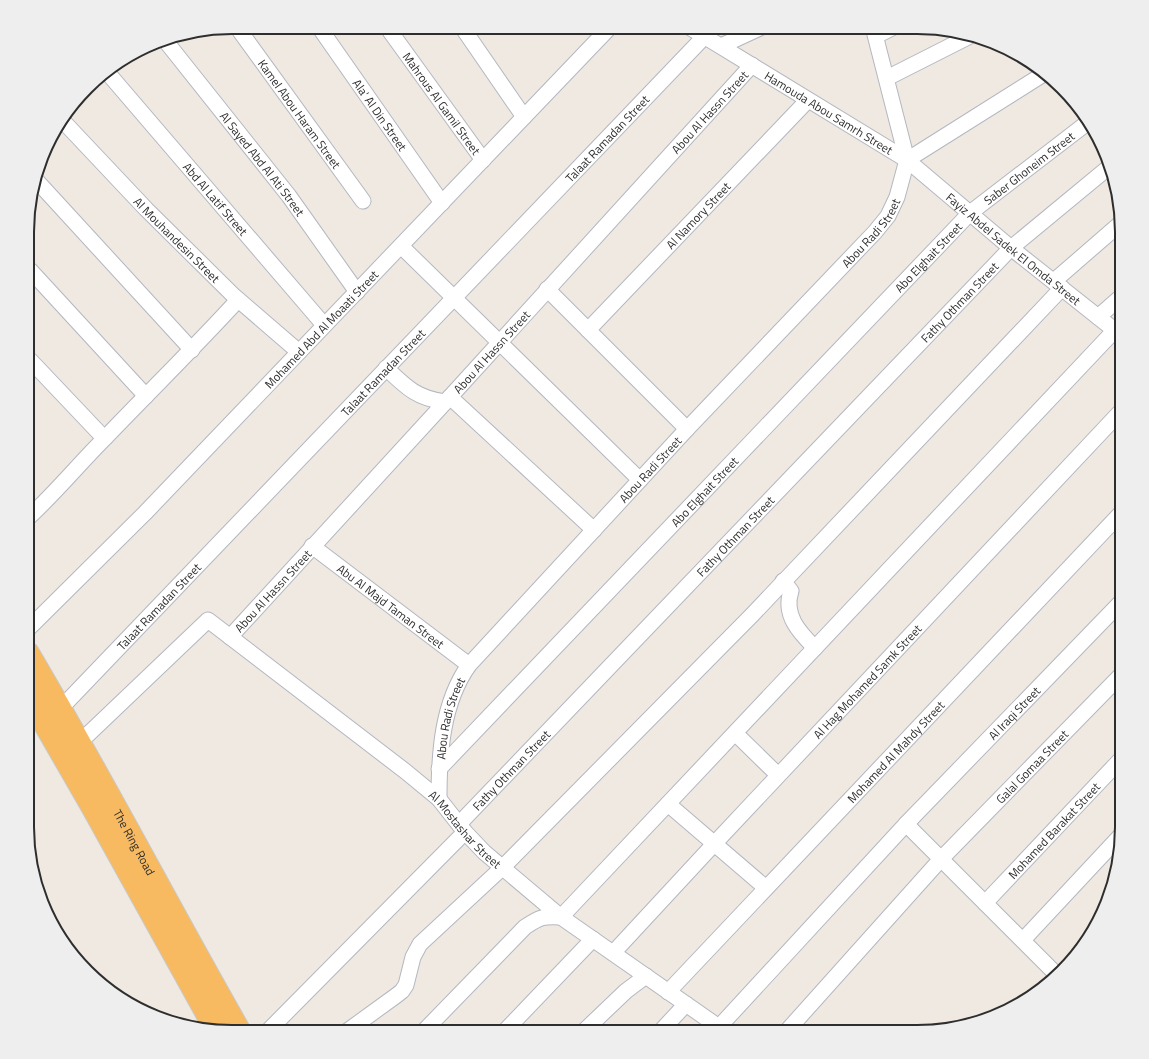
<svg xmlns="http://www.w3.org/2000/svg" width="1149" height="1059" font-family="'Titillium Web',sans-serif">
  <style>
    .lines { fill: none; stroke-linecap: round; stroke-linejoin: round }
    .minor-casing { stroke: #b4b7c1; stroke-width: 17 }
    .trunk-casing { stroke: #c9c9c9; stroke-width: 24 }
    .minor { stroke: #fff; stroke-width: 15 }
    .trunk { stroke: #f8ba60; stroke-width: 22 }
    .labels { text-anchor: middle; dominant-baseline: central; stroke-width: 3; stroke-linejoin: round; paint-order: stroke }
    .street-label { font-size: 12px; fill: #2e2e2e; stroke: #fff }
    .rim { fill: none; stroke: #2e2e2e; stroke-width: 2 }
  </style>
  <rect width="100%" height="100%" fill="#efe9e1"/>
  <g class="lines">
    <defs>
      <g id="minor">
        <path id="s1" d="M237,27L363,201"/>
        <path id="s2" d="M319,27L442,203"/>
        <path id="s3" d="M387,27L483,160"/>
        <path d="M462,27L524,117"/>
        <path id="s4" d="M689,27L907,160L1011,248L1122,336"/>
        <path d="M876,36L894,27"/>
        <path id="s5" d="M164,39L289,196L357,292"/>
        <path d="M721,46L762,27"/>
        <path id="s6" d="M107,72L324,325"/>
        <path d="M887,78L968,37"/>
        <path id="s7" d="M62,120L146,209L234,296L299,352"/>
        <path d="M907,160L1042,75"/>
        <path d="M36,180L192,350"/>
        <path d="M401,246L640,480"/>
        <path d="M30,270L146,396"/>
        <path d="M1054,281L1122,222"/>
        <path d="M547,289L687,429"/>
        <path d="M1098,317L1122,296"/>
        <path id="s8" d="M588,330L808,100"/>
        <path d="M30,360L104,438"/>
        <path d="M386,368C406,387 416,398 445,402"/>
        <path d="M450,397L594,530"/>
        <path d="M29,517C56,492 79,464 105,438C149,392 195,347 238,300"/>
        <path id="s9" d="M312,546L469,665"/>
        <path d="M783,581L791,591C783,615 799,632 815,648"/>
        <path id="s10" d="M29,628L145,513L610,27"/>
        <path id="s11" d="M230,637L450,397L752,65"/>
        <path id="s12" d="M61,708L704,37"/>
        <path d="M735,733L778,775"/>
        <path id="s13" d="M80,742L208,620L405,771L439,799L465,832L484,852L561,917L726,1032"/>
        <path id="s14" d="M439,769L970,213L1087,123"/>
        <path id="s15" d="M439,799C439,753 442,703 469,665L687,429L875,232L888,216L897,197L907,160L873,27"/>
        <path d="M668,804L766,888"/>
        <path id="s16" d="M459,824L1011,248L1109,167"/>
        <path d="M906,824L1057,975"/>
        <path id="s17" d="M985,903L1122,758"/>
        <path d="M1023,940L1121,835"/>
        <path id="s18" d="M613,953L714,844L1122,410"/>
        <path id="s19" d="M668,992L1122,512"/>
        <path id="s20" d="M719,1027L906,824L1122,601"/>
        <path d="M267,1032L465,832"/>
        <path d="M346,1032L397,995L402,991L406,985L413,957L420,944L503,867L753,614L1062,288"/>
        <path d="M423,1032L525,927C540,917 543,916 561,917L1115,330"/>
        <path d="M504,1032L593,939"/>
        <path d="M583,1032L626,991L646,976"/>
        <path d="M660,1032L686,1004"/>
        <path id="s21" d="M786,1032L941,859L1122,674"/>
      </g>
      <g id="trunk">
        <path id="s22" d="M28,653C102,778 168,906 240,1032"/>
        <path d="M28,695L93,808L216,1030"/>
      </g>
    </defs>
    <use href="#minor" class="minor-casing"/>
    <use href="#trunk" class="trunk-casing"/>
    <use href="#minor" class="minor"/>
    <use href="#trunk" class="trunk"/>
  </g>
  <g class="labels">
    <g class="street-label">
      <text stroke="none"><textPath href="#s3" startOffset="94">Mahrous Al Gamil Street</textPath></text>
      <text stroke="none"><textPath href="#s11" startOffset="711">Abou Al Hassn Street</textPath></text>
      <text stroke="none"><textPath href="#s4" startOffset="164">Hamouda Abou Samrh Street</textPath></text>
      <text stroke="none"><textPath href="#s1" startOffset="107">Kamel Abou Haram Street</textPath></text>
      <text stroke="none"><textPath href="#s2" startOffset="107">Ala' Al Din Street</textPath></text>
      <text stroke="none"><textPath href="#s12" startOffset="789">Talaat Ramadan Street</textPath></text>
      <text stroke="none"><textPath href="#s5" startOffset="159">Al Sayed Abd Al Ati Street</textPath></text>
      <text stroke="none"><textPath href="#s14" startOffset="843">Saber Ghoneim Street</textPath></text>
      <text stroke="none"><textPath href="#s6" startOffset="167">Abd Al Latif Street</textPath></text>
      <text stroke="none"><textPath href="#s8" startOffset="159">Al Namory Street</textPath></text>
      <text stroke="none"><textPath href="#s15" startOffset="730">Abou Radi Street</textPath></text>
      <text stroke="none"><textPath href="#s7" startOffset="166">Al Mouhandesin Street</textPath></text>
      <text stroke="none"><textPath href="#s4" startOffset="394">Fayiz Abdel Sadek El Omda Street</textPath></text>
      <text stroke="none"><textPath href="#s14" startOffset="708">Abo Elghait Street</textPath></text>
      <text stroke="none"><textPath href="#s16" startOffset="723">Fathy Othman Street</textPath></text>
      <text stroke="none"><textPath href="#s10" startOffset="418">Mohamed Abd Al Moaati Street</textPath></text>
      <text stroke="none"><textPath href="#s11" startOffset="387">Abou Al Hassn Street</textPath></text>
      <text stroke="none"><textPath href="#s12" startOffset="465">Talaat Ramadan Street</textPath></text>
      <text stroke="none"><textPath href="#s15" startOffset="406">Abou Radi Street</textPath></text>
      <text stroke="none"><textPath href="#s14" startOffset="384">Abo Elghait Street</textPath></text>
      <text stroke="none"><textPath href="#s16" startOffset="399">Fathy Othman Street</textPath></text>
      <text stroke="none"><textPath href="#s11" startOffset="63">Abou Al Hassn Street</textPath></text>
      <text stroke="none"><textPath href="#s9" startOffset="99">Abu Al Majd Taman Street</textPath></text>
      <text stroke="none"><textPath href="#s12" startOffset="141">Talaat Ramadan Street</textPath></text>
      <text stroke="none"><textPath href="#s18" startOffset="372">Al Hag Mohamed Samk Street</textPath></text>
      <text stroke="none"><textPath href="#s20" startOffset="431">Al Iraqi Street</textPath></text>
      <text stroke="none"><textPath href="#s15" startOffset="82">Abou Radi Street</textPath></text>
      <text stroke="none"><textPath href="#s19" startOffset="331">Mohamed Al Mahdy Street</textPath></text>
      <text stroke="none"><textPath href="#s21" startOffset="362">Galal Gomaa Street</textPath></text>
      <text stroke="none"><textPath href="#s16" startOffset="75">Fathy Othman Street</textPath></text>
      <text stroke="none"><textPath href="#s13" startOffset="509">Al Mostashar Street</textPath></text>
      <text stroke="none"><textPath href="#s17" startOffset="100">Mohamed Barakat Street</textPath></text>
      <text stroke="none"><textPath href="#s22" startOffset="217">The Ring Road</textPath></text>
    </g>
  </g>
  <path d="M0 0H1149V1059H0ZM232 34H917A198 198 0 0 1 1115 232V827A198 198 0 0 1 917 1025H232A198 198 0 0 1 34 827V232A198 198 0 0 1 232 34Z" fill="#eee" fill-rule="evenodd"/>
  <path class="rim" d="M232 34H917A198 198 0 0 1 1115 232V827A198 198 0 0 1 917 1025H232A198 198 0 0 1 34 827V232A198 198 0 0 1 232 34Z"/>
</svg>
